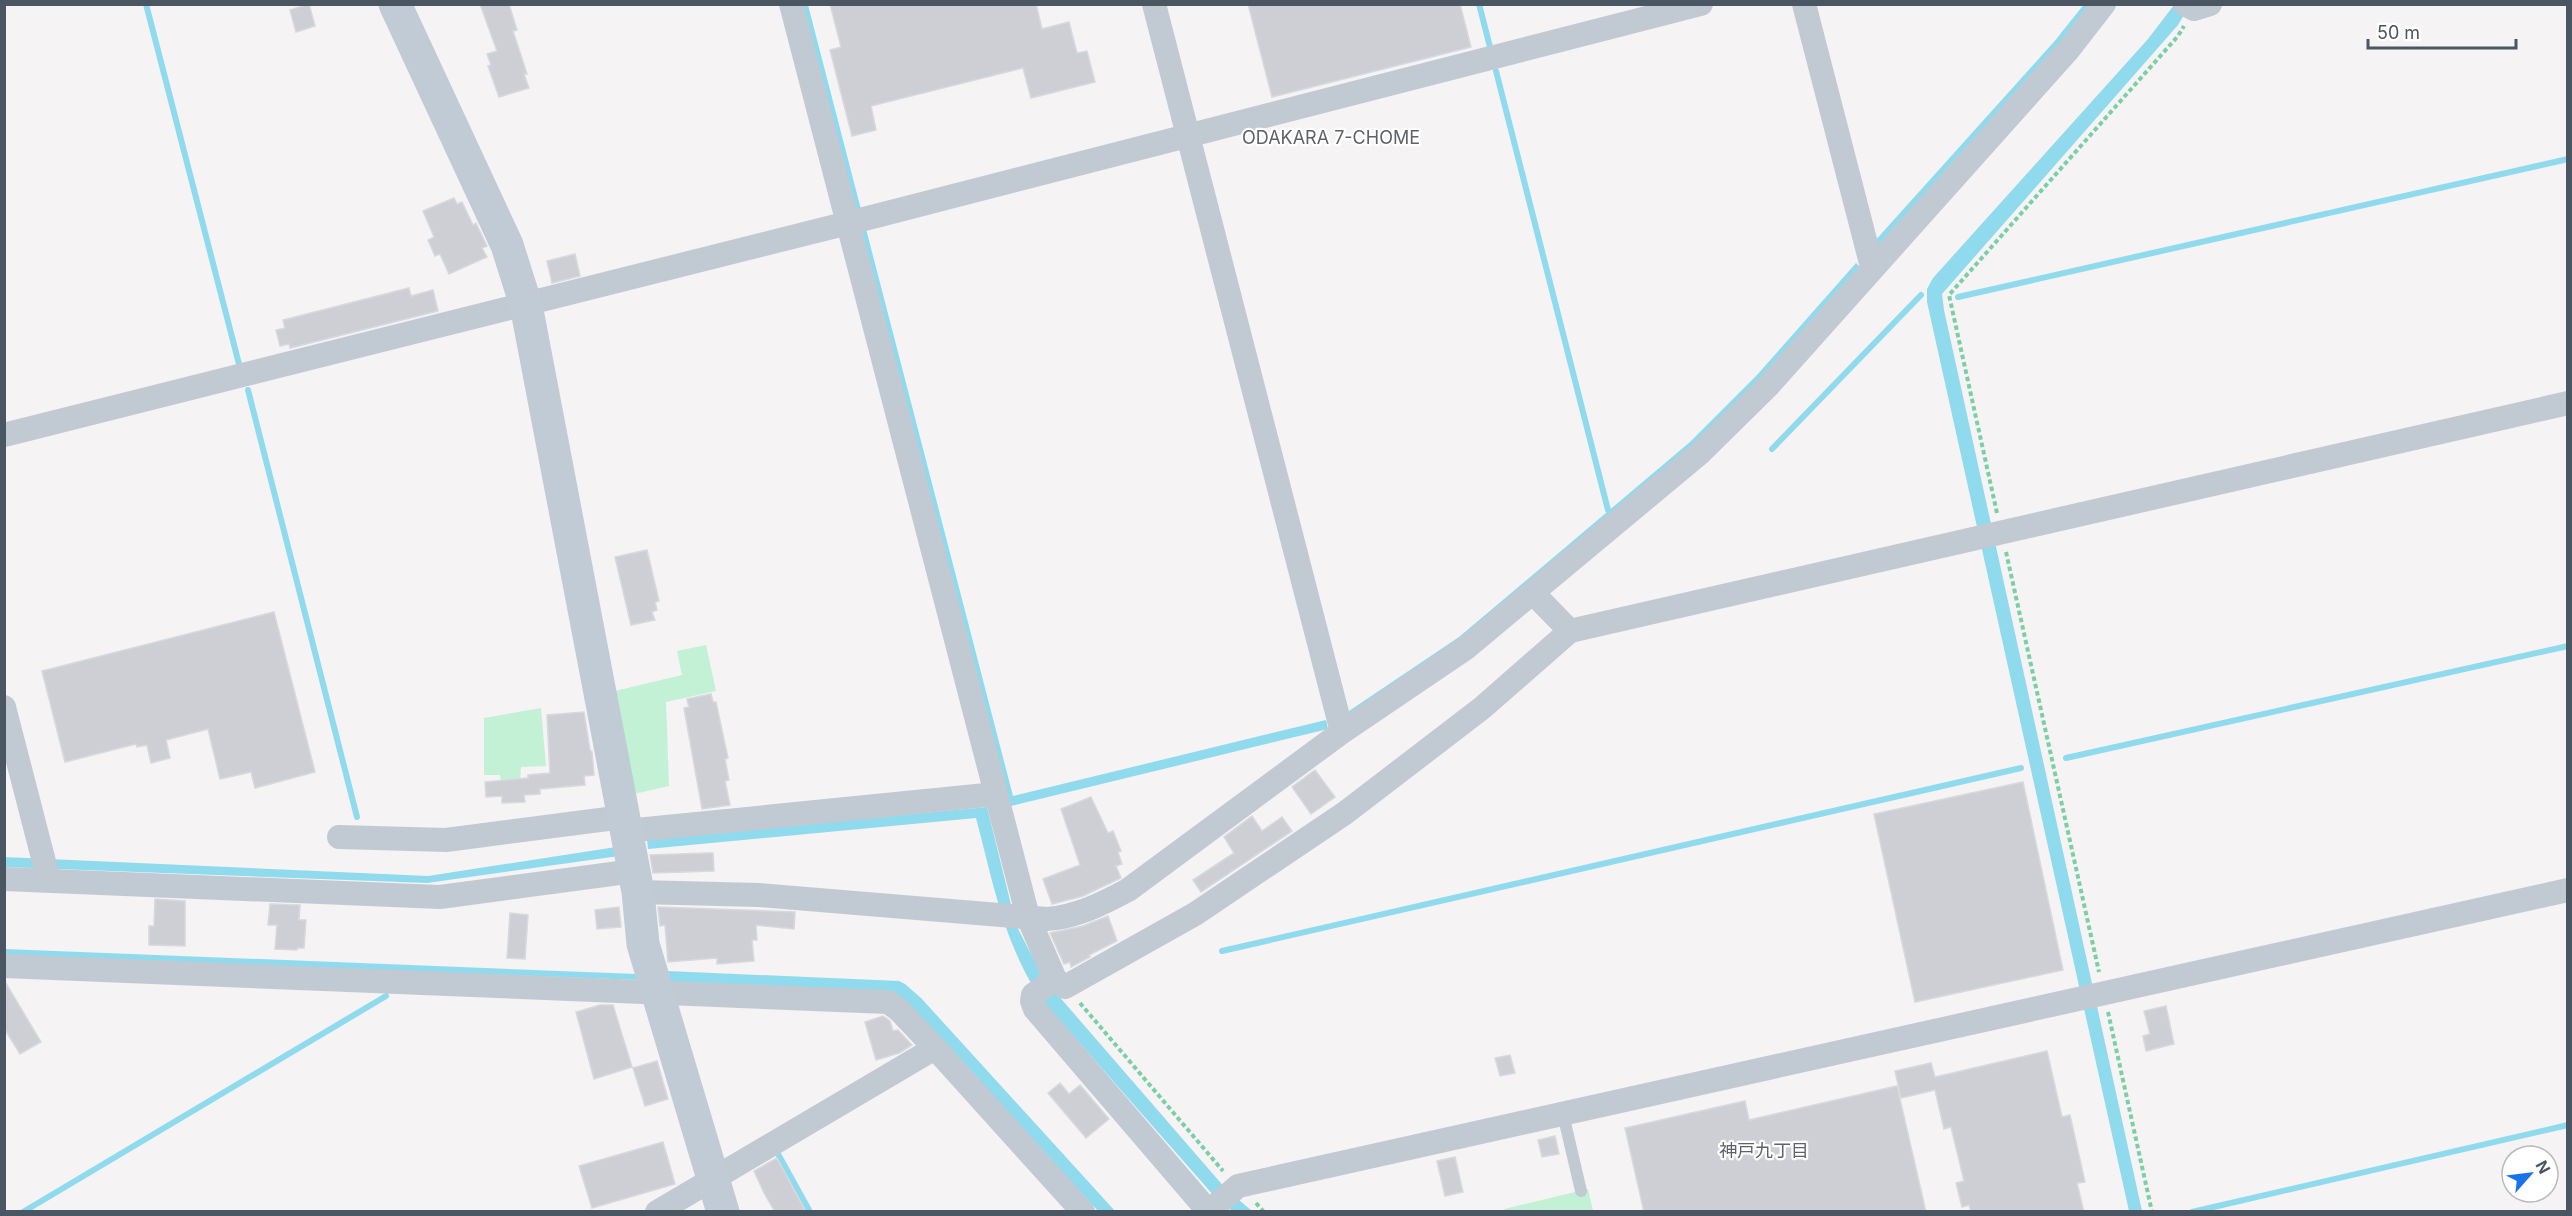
<svg xmlns="http://www.w3.org/2000/svg" width="2572" height="1216" font-family="Inter,'Noto Sans JP',sans-serif">
  <style>
    .green { fill: #c3f1d5 }
    .water { fill: #90daee }
    .lines { fill: none; stroke-linecap: round; stroke-linejoin: round }
    .stream { stroke: #90daee; stroke-width: 6 }
    .building { fill: #cdcfd5; stroke: #d7d9de; stroke-width: 1.5 }
    .path { stroke: #7ad0a6; stroke-width: 4; stroke-dasharray: 4.5 3; stroke-linecap: butt }
    .lane { stroke: #c1cad2; stroke-width: 12 }
    .street { stroke: #c1cad2; stroke-width: 24 }
    .secondary { stroke: #c1cbd6; stroke-width: 33 }
    .labels { text-anchor: middle; dominant-baseline: central; stroke-width: 4.5; stroke-linejoin: round; paint-order: stroke }
    .neighbourhood-label { font-size: 18px; fill: #5f6368; stroke: #fff }
  </style>
  <rect width="100%" height="100%" fill="#f5f3f3"/>
  <path class="green" d="M706,645L716,691L666,702L669,786L634,794L615,691L682,675L677,651Z
    M541,708L546,766L521,767L520,784L502,786L500,775H484V718Z
    M1588,1189L1593,1211L1505,1212L1504,1209Z"/>
  <path class="water" d="M800,5H808L1013,796L1326,720L1328,729L1007,807Z
    M2174,5L2187,10L2178,25L1942,294L1944,310L2142,1211H2129L1927,302V289L1933,278L2148,39Z
    M1856,263L1860,267L1761,379L1693,446L1464,641L1351,717L1349,711L1459,637L1690,442L1757,375Z
    M987,807L1016,925L1044,979L1226,1189L1252,1211H1232L1215,1197L1040,998C1003,941 993,882 976,818L648,849L647,839Z
    M616,847L619,856L427,883L5,867L4,857L428,876Z
    M5,949L637,974L640,980L5,956Z
    M667,971L899,981L905,984L921,998L1115,1211H1098L910,1006L669,982Z"/>
  <g class="lines">
    <path class="stream" d="M146,4L239,364
      M1479,4L1490,47
      M1496,71L1608,510
      M1877,243L2056,44L2088,4
      M1958,297L2568,159
      M248,390L357,817
      M1772,449L1921,295
      M2066,758L2568,646
      M1222,951L2021,768
      M778,1154L809,1210L806,1212
      M23,1212L386,996
      M2192,1212L2568,1125"/>
  </g>
  <path class="building" d="M309,4L315,26L296,32L290,10Z
    M480,4H509L517,30L513,31L527,74H524L529,88L499,97L488,66L491,65L487,54L497,51Z
    M830,4H1036L1042,29L1069,22L1077,53L1087,51L1095,82L1031,98L1023,68L871,106L876,130L852,136L830,50L841,47Z
    M1248,4H1460L1471,47L1272,97Z
    M454,198L457,204L462,202L473,225L476,223L487,246L482,248L487,257L449,274L440,254L435,256L428,240L434,237L423,211Z
    M575,254L580,276L552,283L547,261Z
    M409,288L411,296L433,290L438,311L290,348L289,344L280,346L276,330L285,328L283,320Z
    M647,550L659,601L655,602L657,610L652,612L655,620L631,625L615,557Z
    M274,612L315,772L255,788L251,772L220,779L208,729L166,740L170,758L151,763L147,745L137,747L136,744L65,762L42,671Z
    M711,694L713,702H716L728,758L725,759L729,780L725,781L730,805L702,809L684,708L689,707L687,699Z
    M584,712L590,750L592,752L594,775L584,776L585,785L540,789V794L524,795L525,802L502,803V796L486,797L485,782L528,778V775L550,773L547,715Z
    M1315,770L1335,797L1311,814L1292,787Z
    M2023,782L2063,970L1915,1002L1874,814Z
    M1091,797L1108,833L1113,831L1121,851L1118,852L1122,864L1116,866L1121,878L1083,896L1052,904L1043,879L1080,865L1061,809Z
    M1252,816L1262,831L1282,817L1292,831L1201,892L1193,880L1234,853L1224,837Z
    M708,853H713L714,871L653,873L650,855Z
    M155,899L185,901V946L149,945V926H154Z
    M270,904L300,905L299,920H306L304,948H297V950L275,949L277,925H268Z
    M619,907L621,927L597,929L595,910Z
    M658,907L795,912L794,929L756,925L757,940H752L754,961L717,964V958L668,962L665,925L660,926Z
    M510,913L528,915L525,959L507,958Z
    M1108,916L1117,941L1089,955L1090,957L1071,967L1070,962L1064,964L1050,933L1083,926Z
    M4,980L41,1042L20,1054L4,1028Z
    M600,1005H613L632,1067L594,1079L576,1012Z
    M2166,1006L2174,1044L2146,1051L2143,1036L2150,1034L2144,1011Z
    M883,1016L890,1021L893,1031L898,1030L912,1045L899,1053L876,1060L865,1022Z
    M2047,1051L2062,1117L2070,1115L2085,1182L2077,1183L2084,1212H1971L1969,1205L1962,1207L1956,1183L1964,1181L1951,1127L1944,1129L1935,1090L1901,1098L1895,1071L1931,1063L1935,1077Z
    M1510,1055L1515,1073L1500,1076L1495,1058Z
    M657,1061L668,1099L645,1106L633,1068Z
    M1060,1083L1069,1094L1080,1085L1109,1119L1086,1138L1048,1093Z
    M1897,1086L1926,1212H1644L1625,1128L1745,1101L1749,1120Z
    M1555,1136L1559,1154L1542,1157L1538,1140Z
    M663,1142L675,1184L592,1208L579,1166Z
    M1455,1157L1463,1192L1445,1196L1437,1161Z
    M777,1158L806,1212H775L764,1193L754,1171Z"/>
  <g class="lines">
    <path class="path" d="M1997,513L1949,295L2178,36L2184,26
      M2006,552L2099,972
      M1080,1003L1223,1171
      M2108,1012L2152,1212
      M1256,1203L1264,1212"/>
    <path class="lane" d="M1563,1114L1581,1191"/>
    <path class="street" d="M791,4L1028,917L1055,979L1033,995L1032,1001L1035,1009L1209,1212
      M1154,4L1342,732
      M1804,4L1872,267
      M2185,4L2194,9L2210,4
      M4,435L868,218L1701,4
      M1533,593L1570,631
      M4,707L49,881
      M626,831L996,794
      M339,837L446,840L623,817
      M4,879L440,897L634,871
      M638,892L759,895L1047,919C1076,917 1102,904 1128,890L1342,732L1466,648L1700,453L1768,386L2069,49L2104,4
      M4,966L888,1002L899,1010L935,1048L1083,1212
      M1055,979L1065,987L1195,914L1345,813L1482,708L1570,631L2568,403
      M1209,1211L1238,1186L2568,890
      M657,1212L935,1048"/>
    <path class="secondary" d="M395,4L507,245L526,305L638,892L643,944L723,1212"/>
  </g>
  <g class="labels">
    <g class="neighbourhood-label">
      <text x="1331" y="137">ODAKARA 7-CHOME</text>
      <text x="1764" y="1150">神戸九丁目</text>
    </g>
  </g>
  <rect width="2572" height="1216" fill="none" stroke="#4a5661" stroke-width="12"/>
  <g transform="translate(2530 1174) rotate(62)"><circle r="28" fill="#ffffff" stroke="#b7bbc0" stroke-width="1.5"/>
  <path d="M0-4.5L10 22L0 15L-10 22Z" fill="#1a73e8"/>
  <text y="-9" font-size="16" font-weight="bold" text-anchor="middle" fill="#4a5661">N</text>
  </g>
  <path d="M2368 39v9h148v-9" fill="none" stroke="#4a5661" stroke-width="3"/>
  <text x="2377" y="39" font-size="18" fill="#4a5661" stroke="#ffffff" stroke-width="4.5" paint-order="stroke">50 m</text>
</svg>
